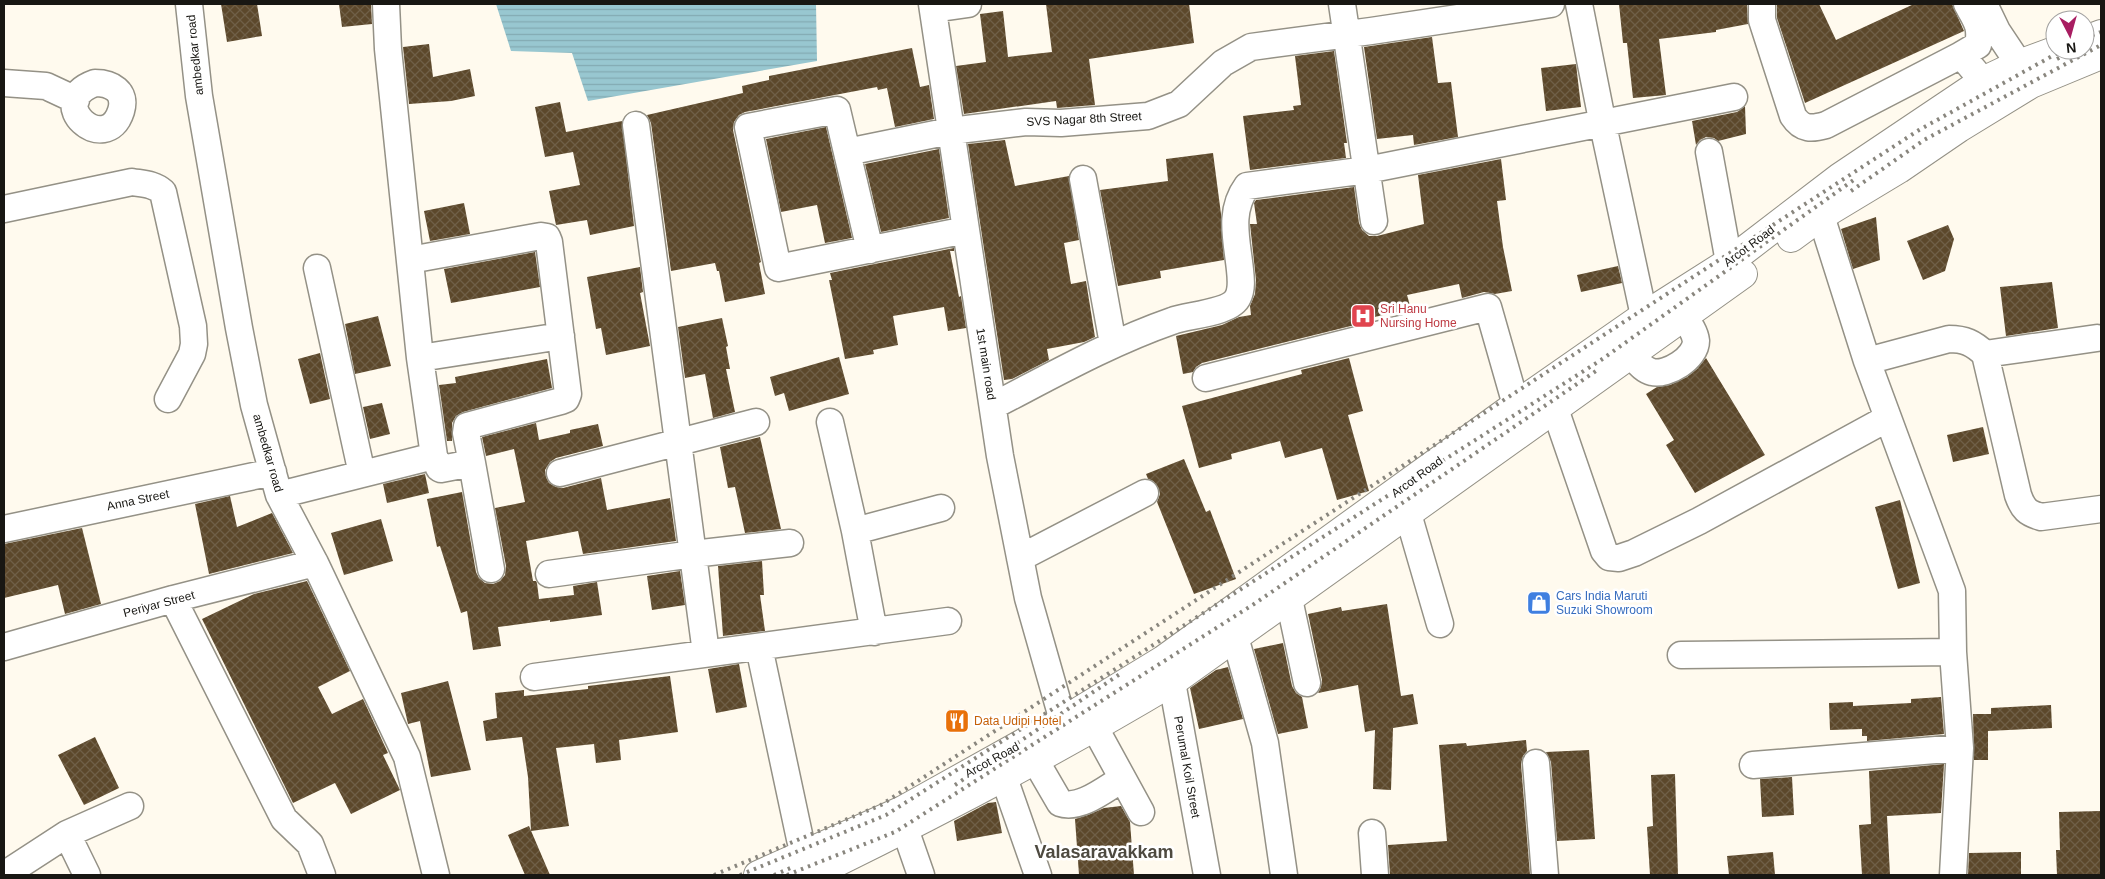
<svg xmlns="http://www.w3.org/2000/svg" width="2105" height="879" font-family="Arial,sans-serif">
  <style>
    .water { fill: url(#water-rules) }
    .building { fill: url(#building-cross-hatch) }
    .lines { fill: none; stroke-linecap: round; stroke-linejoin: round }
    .minor-casing { stroke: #949186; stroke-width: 29 }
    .major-casing { stroke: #949186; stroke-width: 30 }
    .minor { stroke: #fff; stroke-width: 26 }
    .major { stroke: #fff; stroke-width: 28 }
    .rail { stroke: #89867e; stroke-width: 4; stroke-dasharray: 2.5 5; stroke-linecap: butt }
    .labels { text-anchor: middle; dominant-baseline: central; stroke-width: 5; stroke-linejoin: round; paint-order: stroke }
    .street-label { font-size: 12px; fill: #181713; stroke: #fff }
    .health-label { font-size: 12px; fill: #be3a42; stroke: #fff; text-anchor: start }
    .shop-label { font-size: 12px; fill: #366cbe; stroke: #fff; text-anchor: start }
    .food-label { font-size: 12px; fill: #c56008; stroke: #fff; text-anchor: start }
    .district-label { font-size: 18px; font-weight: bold; fill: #4e4a40; stroke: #fff }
  </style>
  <defs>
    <pattern id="water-rules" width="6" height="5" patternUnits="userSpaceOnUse" patternTransform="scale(1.25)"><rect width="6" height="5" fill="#98c7d0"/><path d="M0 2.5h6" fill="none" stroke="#82aab2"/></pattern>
    <pattern id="building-cross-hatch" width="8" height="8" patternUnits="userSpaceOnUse" patternTransform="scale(1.25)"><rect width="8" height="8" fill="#5c482b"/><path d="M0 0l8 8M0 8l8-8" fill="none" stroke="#6f5f47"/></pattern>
  </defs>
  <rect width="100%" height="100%" fill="#fffaee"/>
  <path class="water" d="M496,4H816L817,61L588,101L572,53L511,51Z"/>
  <path class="building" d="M221,4H257L262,36L227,42Z
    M339,4H371L372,24L342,27Z
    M1046,4H1189L1194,43L1089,59L1095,105L1057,108L1056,101L964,114L956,66L986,62L980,14L1003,11L1008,57L1052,52Z
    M1619,4H1747L1748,24L1716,30V32L1659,39L1666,95L1633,98L1627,43H1623Z
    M1777,4H1819L1836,40L1914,4H1952L1964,31L1805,103L1777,18Z
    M1432,37L1438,83L1451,82L1458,137L1414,145L1413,135L1377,139L1364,47Z
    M429,44L433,77L470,69L475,96L451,101L409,104L403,47Z
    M912,48L920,87L929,85L934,119L895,127L887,88L878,90L877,87L745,112L739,115L734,122L733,130L761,262L759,263L765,294L725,302L719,271H717L715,263L671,271L651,123L647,115L743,93L742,86L769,80V76Z
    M1334,51L1347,143H1344L1346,158L1250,170L1243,116L1294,110L1293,106L1301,105L1295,56Z
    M1576,64L1581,107L1546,111L1541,68Z
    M560,102L566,132L622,121L634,226L590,235L587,220L556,225L549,191L580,185L573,152L545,157L535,107Z
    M1745,106L1746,134L1718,141L1714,138L1706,137L1700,140L1696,145L1692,121L1737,112Z
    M826,127L852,238L825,243L817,205L781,212L766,139Z
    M1005,140L1015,186L1069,176L1079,240L1064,243L1071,284L1086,281L1095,337L1084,342L1047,349L1049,360L1012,379L1004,380L968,144Z
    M939,149L949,218L881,232L865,164Z
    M1213,153L1221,214L1224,260L1160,271L1161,278L1118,286L1100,190L1168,181L1166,159Z
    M1501,159L1506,200L1497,201L1503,247L1512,291L1495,294L1484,292L1462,298L1459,284L1407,295L1411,309L1370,318L1371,321L1202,363L1196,367L1193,372L1183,374L1176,336L1222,325L1239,317L1251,315L1250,306L1255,294L1256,280L1250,224H1257L1254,203L1256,200L1354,187L1359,223L1362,230L1369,236H1377L1424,224L1418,175Z
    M464,203L470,234L430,241L424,211Z
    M1876,217L1880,260L1853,269L1841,229Z
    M1948,225L1954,239L1945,271L1923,280L1907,241Z
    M954,248V251H950L959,297L961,296L966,328L948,331L944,307L893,316L898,345L873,350L874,354L845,359L829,280H832L830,273Z
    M535,252L540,287L451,303L444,269Z
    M1618,266L1622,283L1581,292L1577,275Z
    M640,267L643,292L640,293L650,346L606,355L601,328L596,329L587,277Z
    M2052,282L2058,328L2006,336L2000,287Z
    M378,316L391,366L355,374L345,324Z
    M722,318L728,346L726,347L730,369H726L735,412L713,418L705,374L685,378L678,327Z
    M320,353L330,399L310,404L298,359Z
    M839,357L849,394L789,411L784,393L775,396L770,377Z
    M1349,358L1363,411L1348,415L1369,491L1337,500L1322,448L1285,458L1280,441L1231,454L1232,459L1199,468L1182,406L1302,374L1301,370Z
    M1706,358L1765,455L1695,493L1666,445L1674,440L1646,394L1657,387L1670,385L1687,377L1697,369Z
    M547,359L552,388L463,412L456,416L452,423V441H447L439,385L456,383L455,377Z
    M382,403L390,434L370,439L363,407Z
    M536,423L539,440L570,433V430L598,424L603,446L556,458L550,462L545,470L546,477L549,483L556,487L563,488L601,478L607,510L670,498L676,541L583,554L578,531L526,541L533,581H536L537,583L539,599L574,595L573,586L597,582L602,615L550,622V620L498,627L501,646L473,650L467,611L461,613L440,546L437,547L427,499L462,492L476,572L479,578L485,583L493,584L500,581L505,575L506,566L495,508L525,502L514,449L486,456L482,437Z
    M1983,427L1989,454L1953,462L1947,435Z
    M760,437L781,529L745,533L735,487L728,488L720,447Z
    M1184,459L1206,512L1210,510L1236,579L1194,594L1157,502L1160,494L1158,487L1153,481L1148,479L1146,474Z
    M425,474L429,493L387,503L383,484Z
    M230,496L237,527L272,513L293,553L209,574L195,504Z
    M1900,500L1920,583L1898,589L1875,507Z
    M381,519L393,561L344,575L331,533Z
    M82,528L101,604L65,614L58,585L4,598V544Z
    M762,561L764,595H760L765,631L723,636L718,566Z
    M680,571L685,605L652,610L647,576Z
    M307,581L350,671L318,687L332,714L363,699L388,753L383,755L400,790L351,814L335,783L293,803L202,619L254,594Z
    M1387,604L1401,696L1413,694L1418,724L1393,728L1391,790L1373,789L1375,730L1365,732L1358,685L1318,693L1321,687L1322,680L1308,614L1341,607L1342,611Z
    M1283,643L1292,686L1296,693L1302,697L1308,728L1278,734L1254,649Z
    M739,664L747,707L716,713L708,669Z
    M1228,667L1243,719L1199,729L1190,688L1216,670Z
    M670,676L678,732L619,740L621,760L596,763L594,744L556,748L569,826L531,831L528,777L522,737L486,741L483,721L497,718L495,693L524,690V696L588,689V686Z
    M448,681L471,770L431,777L420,721L408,724L401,693Z
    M1941,697L1944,734L1867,741V736H1862V729L1830,730L1829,703L1853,702V706L1911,703V699Z
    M2051,705L2052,728L1988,731V760H1974L1973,714H1991V708Z
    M95,737L119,788L84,805L58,755Z
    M1526,740L1527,751L1523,756L1521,764L1530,875H1390L1388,845L1447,841L1439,745L1466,743L1467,746Z
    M1589,750L1595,839L1557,841L1551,762L1546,752Z
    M1944,764L1941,813L1887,816L1890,875H1862L1859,825L1871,824L1869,771Z
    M1675,774L1678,875H1650L1647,827L1653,826L1651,775Z
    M1792,777L1794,815L1762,817L1760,779Z
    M996,802L1002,833L957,841L954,821L988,803Z
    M1121,806L1130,822L1134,875H1079L1075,819L1088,815L1104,808Z
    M2101,811V875H2057L2056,850H2060L2059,812Z
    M529,826L550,875H525L508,835Z
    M1773,852L1775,875H1729L1727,856Z
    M2021,852V875H1968L1969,853Z"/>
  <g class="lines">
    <defs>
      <path id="minor" d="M189,4L199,96L239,328L254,405L279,495L315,563L407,757L436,875
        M386,4L388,49L420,358L434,456L439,468L441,469L472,463L466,433L467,426L561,401L566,399L568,394L549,242L547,237L541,236L410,260
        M932,4L1000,456L1028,598L1063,721
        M1342,4L1374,221
        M1579,4L1603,125L1644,316L1657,333
        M1762,4V20L1793,116C1802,130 1812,129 1826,125L1961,55L1983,81
        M1984,4L1997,31L2019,64
        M933,9L968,4
        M1961,55L1978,45C1982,27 1976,20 1967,4
        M4,83L46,86L76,100
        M95,83C111,83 127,91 121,111C106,158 42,102 95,83Z
        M636,125L706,653
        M847,152L950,131L1026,122L1061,123L1148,116L1179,104L1223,63L1251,47L1371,31L1551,4
        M1709,152L1729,262
        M1083,179L1113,344
        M4,209L132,182C144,184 154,184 163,192L193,326L194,344L192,354L168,399
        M1821,216L1867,361L1952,591L1953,652L1960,748L1953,875
        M870,250L837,110L748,127L778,268L966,230
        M317,268L362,474
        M1985,354L2097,338
        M1631,355C1637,361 1643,370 1652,372C1667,376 1696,358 1696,341C1695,332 1689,324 1684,317
        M420,358L561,336
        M1867,361L1949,339C1965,339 1973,343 1985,354L2018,495C2023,509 2027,513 2041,517L2101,509
        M1206,378L1488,307L1516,405
        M993,406C1051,376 1109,343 1172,321C1188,315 1231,313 1238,297C1242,289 1241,279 1240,270C1237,240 1228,212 1247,186L1367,170L1734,97
        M1555,409L1604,551L1609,557L1619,558L1634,553L1699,521L1888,418
        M830,422L855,531L874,632
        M472,463L491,569
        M560,473L756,422
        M279,495L434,456
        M1408,514L1440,624
        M4,529L273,472
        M855,531L941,508
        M1020,558L1145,493
        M549,574L693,554L790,543
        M173,599L284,819L310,844L322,875
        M1289,599L1307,683
        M1235,637L1265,743L1284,875
        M4,647L173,599L315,563
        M759,647L800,839L810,875
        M1681,655L1953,652
        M1165,663L1172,682L1207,875
        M534,677L948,621
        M1095,728L1141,812
        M1035,760L1060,803C1080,810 1105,789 1122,779
        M1536,763L1545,875
        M1753,765L1960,748
        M1004,778L1038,875
        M905,829L921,875
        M1372,833L1375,875
        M67,834L87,875
        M4,875L67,834L130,806"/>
      <path id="major" d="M2085,40L2101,34
        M1791,238L1821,216L1899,169L1959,128L2031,84L2101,55
        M758,875L903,810L1063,721L1163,660L1516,405L1644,316L1729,262L1840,177L1983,81L2019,64L2057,50
        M811,875C934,815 1055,752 1172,682L1743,274"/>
    </defs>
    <use href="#minor" class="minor-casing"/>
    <use href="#major" class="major-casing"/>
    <use href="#minor" class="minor"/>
    <use href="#major" class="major"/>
    <path class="rail" d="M2085,38L2101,32
      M2057,59L2074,50
      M1851,191L1924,140L2101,45
      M955,785L1123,672
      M714,875L881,805L1919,130L2063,50
      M740,875L886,815L1601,360L1855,179
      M774,875L793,867
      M787,875L895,832L1254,604L1596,371"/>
  </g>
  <defs>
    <symbol id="hospital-square" viewBox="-11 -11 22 22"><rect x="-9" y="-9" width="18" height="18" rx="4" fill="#e0444e" stroke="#fff"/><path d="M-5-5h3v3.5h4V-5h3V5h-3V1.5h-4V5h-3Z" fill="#fff"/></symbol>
    <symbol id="shop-square" viewBox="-11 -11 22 22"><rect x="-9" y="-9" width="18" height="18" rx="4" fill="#3f7fe0" stroke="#fff"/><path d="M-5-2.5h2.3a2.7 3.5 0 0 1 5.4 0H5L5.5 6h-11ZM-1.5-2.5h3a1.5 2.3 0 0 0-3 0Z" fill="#fff"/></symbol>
    <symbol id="restaurant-square" viewBox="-11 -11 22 22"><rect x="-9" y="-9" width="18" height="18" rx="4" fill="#e8710a" stroke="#fff"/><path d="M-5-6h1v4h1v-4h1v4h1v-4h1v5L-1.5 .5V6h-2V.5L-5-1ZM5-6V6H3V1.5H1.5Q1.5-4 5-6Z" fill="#fff"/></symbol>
  </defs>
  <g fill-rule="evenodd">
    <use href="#hospital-square" x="1349" y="302" width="28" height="28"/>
    <use href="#shop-square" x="1525" y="589" width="28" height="28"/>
    <use href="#restaurant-square" x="943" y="707" width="28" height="28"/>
  </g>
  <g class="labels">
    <g class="street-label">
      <text transform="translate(195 55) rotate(-96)">ambedkar road</text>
      <text transform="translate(1084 119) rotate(-3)">SVS Nagar 8th Street</text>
      <text transform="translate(1749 246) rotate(-37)">Arcot Road</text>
      <text transform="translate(986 364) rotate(81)">1st main road</text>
      <text transform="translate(268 453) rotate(74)">ambedkar road</text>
      <text transform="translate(1417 477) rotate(-36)">Arcot Road</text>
      <text transform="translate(138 500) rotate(-12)">Anna Street</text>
      <text transform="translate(159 604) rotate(-15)">Periyar Street</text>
      <text transform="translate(992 760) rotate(-29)">Arcot Road</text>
      <text transform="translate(1187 767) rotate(80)">Perumal Koil Street</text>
    </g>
    <g class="health-label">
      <text x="1380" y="309">Sri Hanu<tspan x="1380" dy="14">Nursing Home</tspan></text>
    </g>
    <g class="shop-label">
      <text x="1556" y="596">Cars India Maruti<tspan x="1556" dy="14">Suzuki Showroom</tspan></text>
    </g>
    <g class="food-label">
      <text x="974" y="721">Data Udipi Hotel</text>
    </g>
    <g class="district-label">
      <text x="1104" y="852">Valasaravakkam</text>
    </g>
  </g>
  <rect width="2105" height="879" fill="none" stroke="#181713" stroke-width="10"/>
  <g transform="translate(2070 35) rotate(174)"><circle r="24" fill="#ffffff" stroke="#a3a2a1"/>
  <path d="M0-4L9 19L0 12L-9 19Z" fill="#a81d61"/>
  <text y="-8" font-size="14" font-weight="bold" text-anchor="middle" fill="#181713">N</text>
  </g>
</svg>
